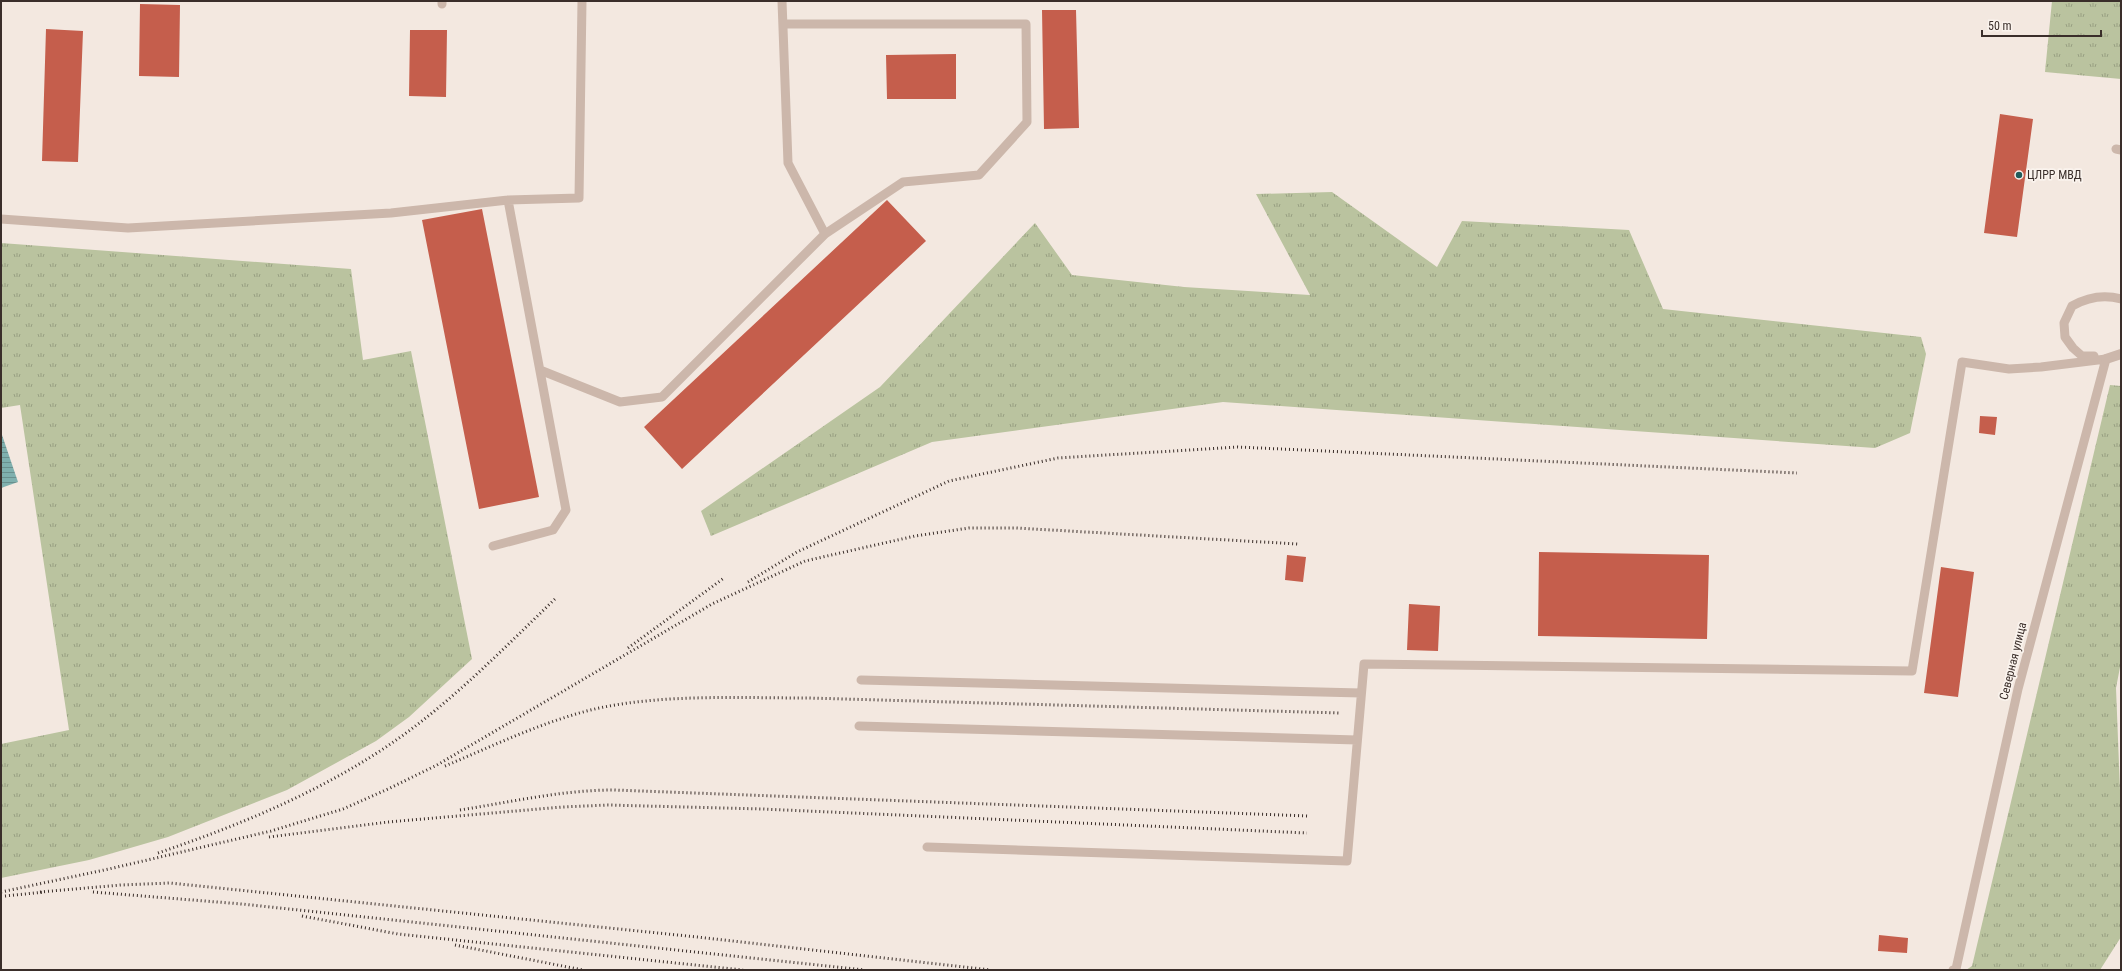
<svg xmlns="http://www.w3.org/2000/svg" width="2122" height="971" font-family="'Roboto Condensed',sans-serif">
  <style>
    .grass { fill: url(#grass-tufts) }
    .water { fill: url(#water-rules) }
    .building { fill: #c55e4c }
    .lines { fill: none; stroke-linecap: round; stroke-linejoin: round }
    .lane { stroke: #ccb7ab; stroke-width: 9 }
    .street { stroke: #ccb7ab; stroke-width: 10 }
    .rail { stroke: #3a2e2a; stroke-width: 3; stroke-dasharray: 1 3; stroke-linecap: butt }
    .poi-dot { fill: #205b5a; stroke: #faf3ed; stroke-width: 1.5 }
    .labels { text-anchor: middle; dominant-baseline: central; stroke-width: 3.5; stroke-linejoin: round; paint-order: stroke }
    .poi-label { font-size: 12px; fill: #3a2e2a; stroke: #faf3ed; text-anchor: start }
    .street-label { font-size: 12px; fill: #3a2e2a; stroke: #faf3ed }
  </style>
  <defs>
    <pattern id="grass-tufts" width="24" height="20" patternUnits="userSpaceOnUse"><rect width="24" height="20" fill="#bac39f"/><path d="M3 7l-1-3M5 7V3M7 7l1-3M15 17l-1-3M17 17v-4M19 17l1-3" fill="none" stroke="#989f82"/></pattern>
    <pattern id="water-rules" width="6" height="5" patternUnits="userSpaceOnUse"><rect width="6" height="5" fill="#7fb0ae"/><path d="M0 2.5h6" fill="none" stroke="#69908e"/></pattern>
  </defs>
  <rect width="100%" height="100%" fill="#f3e8e0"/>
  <path class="grass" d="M2052,1H2121V79L2045,72Z
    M1332,192L1437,267L1462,221L1629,230L1663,309L1921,337L1926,354L1910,433L1875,448L1223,402L932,442L711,536L701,511L880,387L1035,223L1072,275L1184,287L1310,295L1256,194Z
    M1,243L351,269L363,360L411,351L472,659L409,717L376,741L287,790L168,837L89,860L1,878V744L69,730L20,405L1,408Z
    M2110,385L2121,386V662L2116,688L2121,816V937L2100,970H1966L1972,966Z"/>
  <path class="water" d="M1,432L18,482L1,488Z"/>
  <path class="building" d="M140,4L180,5L179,77L139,76Z
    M1042,10H1076L1079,128L1044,129Z
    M46,29L83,31L78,162L42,161Z
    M410,30H447L446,97L409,96Z
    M956,54V99H887L886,55Z
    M2000,114L2033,119L2017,237L1984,233Z
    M887,200L926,241L682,469L644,427Z
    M482,209L539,497L479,509L422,220Z
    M1980,416L1997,417L1995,435L1979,433Z
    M1539,552L1709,555L1707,639L1538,636Z
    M1287,555L1306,557L1303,582L1285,580Z
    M1941,567L1974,572L1958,697L1924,693Z
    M1409,604L1440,606L1438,651L1407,650Z
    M1879,935L1908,938L1907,953L1878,951Z"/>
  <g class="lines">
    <path class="lane" d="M782,1L788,163L825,234
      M442,4V1
      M2116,149L2121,150
      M1,219L128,228L391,213L508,200L579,198L582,1
      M2094,356H2082L2073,348L2065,337L2064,323L2072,306C2088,297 2103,294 2121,299
      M540,370L620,402L662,397L825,234L903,182L979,175L1027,122L1026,24H783
      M493,546L553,530L566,510L508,200
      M861,680L1361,693
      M859,726L1357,740
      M927,847L1347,861L1364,664L1912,671L1962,362L2009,369L2041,367L2106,359
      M1953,970L1956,969L2018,689L2106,359"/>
    <path class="street" d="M2106,359L2121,354"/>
    <path class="rail" d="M748,582L797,552L949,481L1058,458L1238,447L1797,473
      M628,648L724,578
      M445,766C495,745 546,720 599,708C666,694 740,698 809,698L1340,713
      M460,810C511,802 562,790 614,790L1309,816
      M269,837L388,822L562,807L608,805L762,809L1307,833
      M158,853C237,826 313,795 383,749C447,707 501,651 556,598
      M1,892L109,869L271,831L343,809L388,789L437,765L712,604L805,561L915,536L969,528H1016L1298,544
      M40,892L121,885L170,883L697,937L991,970
      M93,892L242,904L865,970
      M5,896L45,892
      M302,916L398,934L743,970
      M455,945L583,970"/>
  </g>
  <circle class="poi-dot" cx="2019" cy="175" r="4"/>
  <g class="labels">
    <g class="poi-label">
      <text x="2027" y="175">ЦЛРР МВД</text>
    </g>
    <g class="street-label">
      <text transform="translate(2013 661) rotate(-76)">Северная улица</text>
    </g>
  </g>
  <rect width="2122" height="971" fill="none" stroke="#3a2e2a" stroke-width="4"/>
  <path d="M1982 30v6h119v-6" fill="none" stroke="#3a2e2a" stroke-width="2"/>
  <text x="1988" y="30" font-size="12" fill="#3a2e2a" stroke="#faf3ed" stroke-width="3" paint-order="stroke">50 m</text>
</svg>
